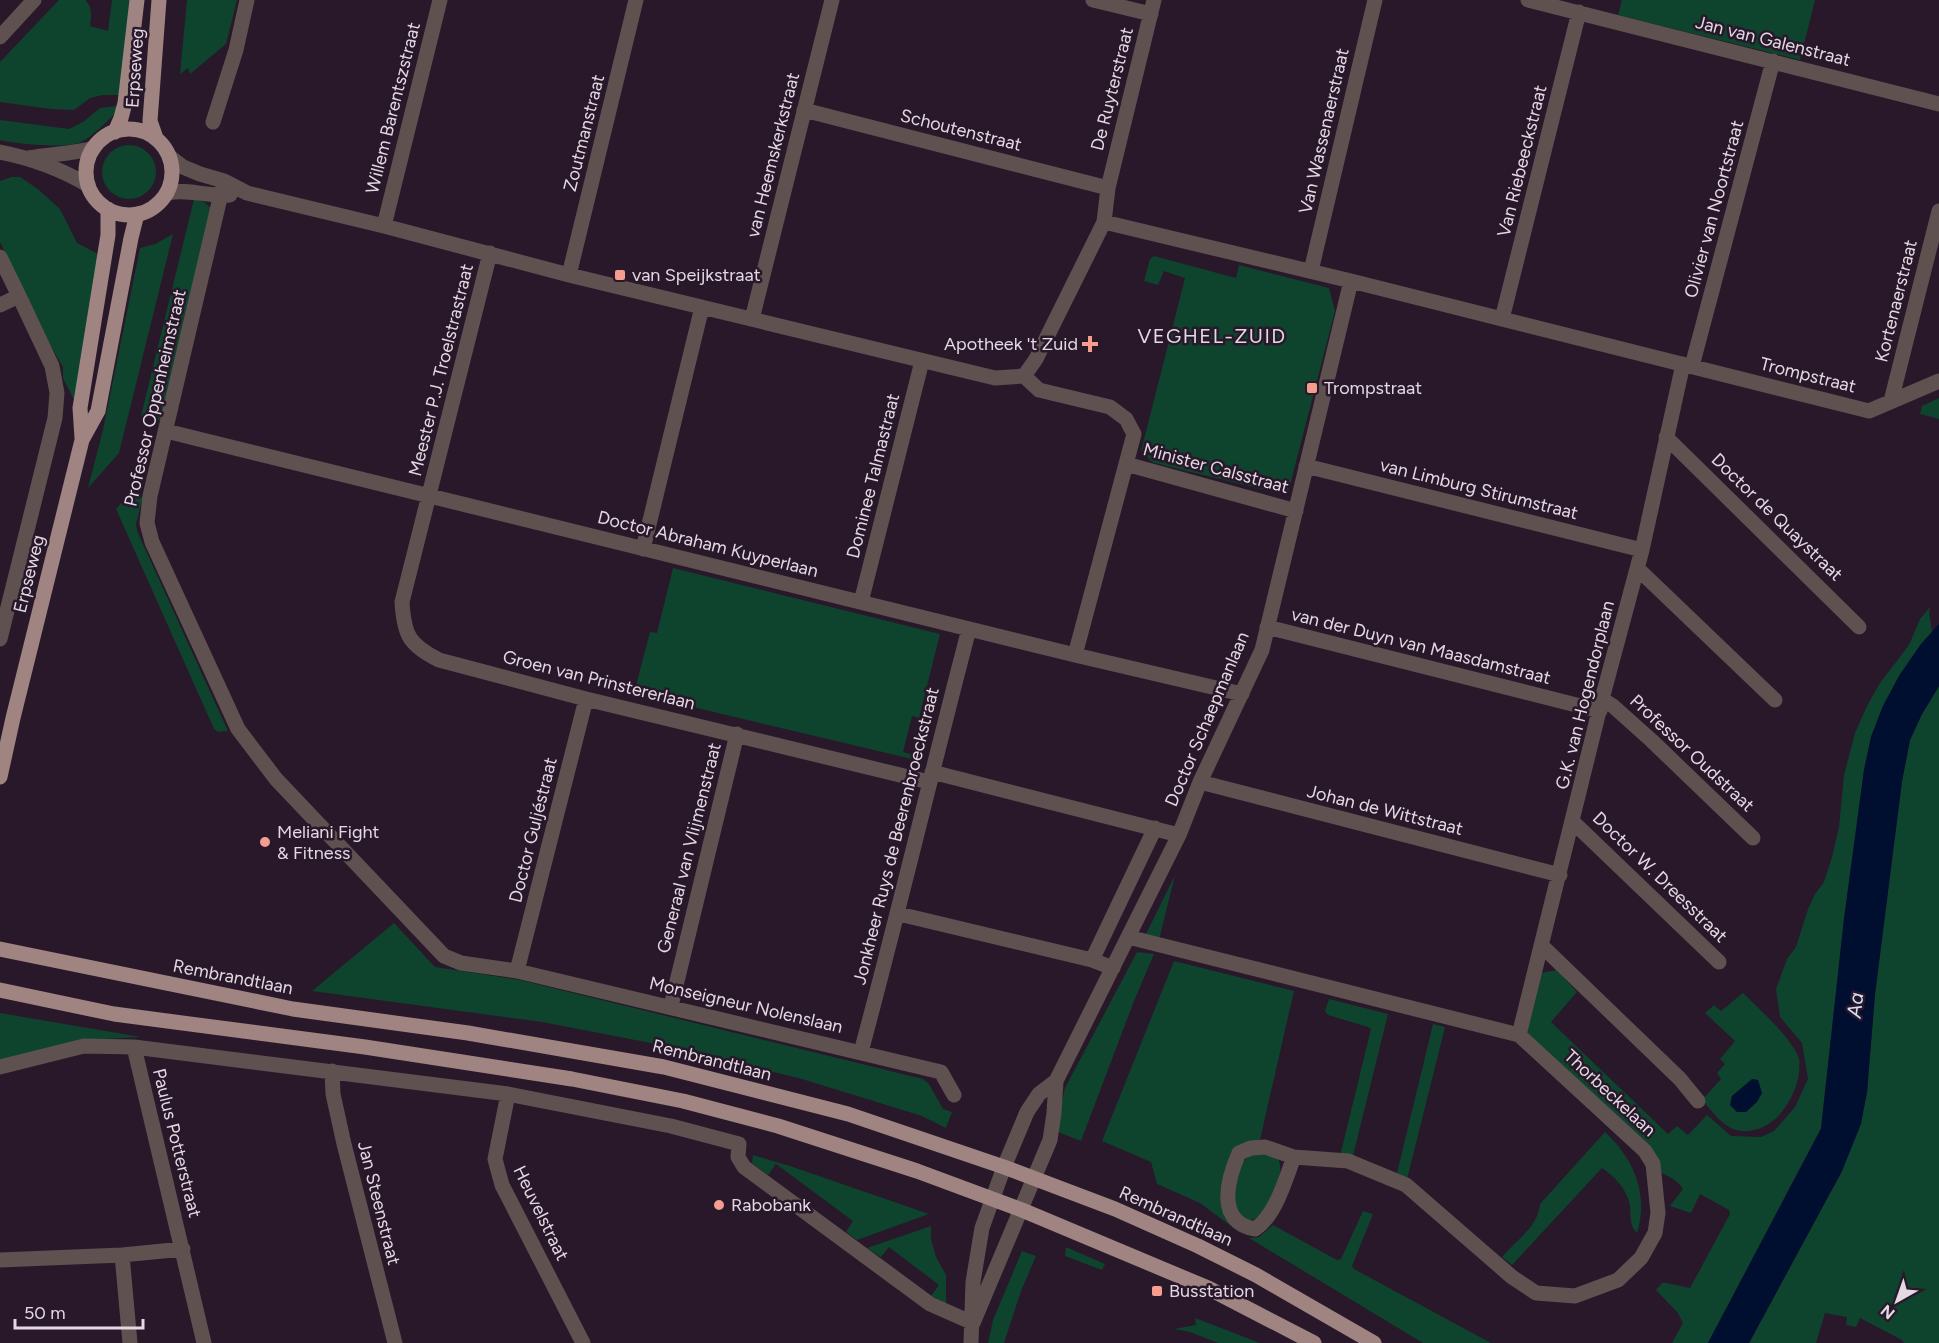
<svg xmlns="http://www.w3.org/2000/svg" width="1939" height="1343" font-family="Figtree,sans-serif">
  <style>
    .green { fill: #0e432e }
    .water { fill: #000e30 }
    .lines { fill: none; stroke-linecap: round; stroke-linejoin: round }
    .minor { stroke: #5f5150; stroke-width: 15 }
    .major { stroke: #9f8482; stroke-width: 15 }
    .poi-dot { fill: #f59d8e; stroke: #281829; stroke-width: 2 }
    .labels { text-anchor: middle; dominant-baseline: central; stroke-width: 5; stroke-linejoin: round; paint-order: stroke }
    .street-label { font-size: 18px; fill: #e3d8e4; stroke: #281829 }
    .poi-label { font-size: 18px; fill: #e3d8e4; stroke: #281829; text-anchor: start }
    .neighbourhood-label { font-size: 20px; letter-spacing: 1.5px; fill: #e3d8e4; stroke: #281829 }
    .water-label { font-size: 20px; font-style: italic; fill: #d2e0f3; stroke: #281829 }
  </style>
  <rect width="100%" height="100%" fill="#281829"/>
  <path class="green" d="M59,0H85C93,7 91,17 90,26L108,31L112,0H132L120,95H103L90,98L74,110L51,109L0,102V62Z
    M187,0H237L226,44L190,74L188,68L180,74Z
    M1622,0H1815L1800,60L1618,15Z
    M117,106L115,114C106,122 92,137 81,142C67,149 16,144 0,140V120L69,129L83,122L100,108Z
    M102 172a27 27 0 1 1 54 0a27 27 0 1 1-54 0Z
    M12,177H20L38,189L60,209L77,243L102,256L77,406L63,378V367L49,343L0,242V181Z
    M194,199L204,202L212,209L161,421L141,416Z
    M173,234L119,453L88,488L103,430L140,248L155,244Z
    M1154,256L1236,278L1239,265L1329,288L1335,311L1289,489L1282,494L1166,466L1152,462L1141,451L1185,278L1164,271L1158,285L1144,281L1150,259Z
    M1939,398V419L1920,414L1922,406Z
    M136,495L143,497L136,524L137,531L228,731L218,732L214,729L116,509L122,502Z
    M673,568L940,634L919,718L912,716L903,752L917,756L916,760L634,693L650,632L657,633Z
    M1931,606L1929,612L1932,632L1921,644L1899,676L1883,706L1871,737L1864,770L1844,919L1821,1128L1708,1343H1672L1683,1323L1678,1313L1656,1290L1662,1283H1666L1690,1288L1730,1214L1729,1210L1700,1194L1691,1213L1670,1206L1683,1189C1677,1178 1661,1173 1649,1167L1647,1163L1525,1033L1541,973L1557,970L1577,992L1551,1022L1668,1134L1677,1126L1688,1135L1707,1115L1731,1136L1761,1137L1774,1131L1795,1107L1808,1079L1802,1043L1780,1017L1776,989L1787,959L1796,947L1808,909L1815,894L1824,882L1832,857L1839,827L1844,775L1855,733L1867,706L1880,683L1909,645L1920,619Z
    M1939,686V1343H1904L1902,1340L1860,1318L1856,1327L1846,1325L1847,1317L1825,1313L1816,1343H1749L1842,1171L1867,1092L1875,994L1902,781L1910,740L1922,714Z
    M1175,875L1159,940L1145,936Z
    M394,923L435,967L520,980L923,1079L929,1084L943,1109L952,1112L946,1128L922,1116L802,1079L661,1045L542,1022L312,991Z
    M1137,952L1154,954L1134,1001L1081,1141L1058,1132L1059,1114L1065,1088Z
    M1174,961L1294,991L1259,1144H1242L1224,1207V1217L1235,1229L1200,1203L1157,1184L1151,1162L1102,1141Z
    M1743,993C1759,1009 1793,1039 1799,1059C1800,1063 1799,1068 1799,1073C1795,1102 1770,1138 1736,1130C1722,1126 1711,1110 1702,1100L1721,1079L1717,1073L1725,1064L1720,1059L1735,1041L1705,1013L1714,1005L1721,1011Z
    M1329,999L1388,1014L1352,1160L1340,1156L1371,1029L1368,1027L1328,1015L1325,1011Z
    M0,1013L141,1037L104,1039L0,1061Z
    M1433,1024L1445,1027L1407,1179L1397,1173Z
    M1605,1132C1634,1159 1649,1194 1637,1233C1629,1225 1631,1217 1630,1206C1627,1189 1615,1177 1602,1168L1512,1265L1502,1257C1516,1240 1538,1227 1540,1204Z
    M1256,1153L1277,1157C1288,1174 1269,1199 1261,1216L1249,1221L1233,1208C1235,1187 1233,1162 1256,1153Z
    M753,1155L790,1166L929,1214L857,1240L846,1232L853,1221L776,1164L768,1175L752,1163Z
    M1363,1211L1373,1214L1352,1266L1354,1269L1491,1343H1423L1249,1238L1259,1237L1273,1225L1337,1260L1341,1259Z
    M931,1226V1239L936,1257L946,1275V1304L931,1296L939,1285L889,1247L881,1257L867,1248Z
    M1066,1247L1105,1264L1102,1270L1065,1256Z
    M1022,1251L1036,1256L1021,1291L1004,1343H988L993,1320Z
    M1195,1318L1260,1343H1218L1190,1332L1174,1329L1196,1325Z"/>
  <path class="water" d="M1939,624V686L1922,714L1910,740L1902,781L1875,994L1867,1092L1861,1124L1842,1171L1749,1343H1708L1821,1129L1844,919L1864,770L1871,737L1883,706L1899,676L1921,644Z
    M1752,1079L1758,1080L1762,1093L1757,1102L1746,1112H1737L1730,1105L1732,1096Z"/>
  <g class="lines">
    <path class="minor" d="M1093,0L1151,14
      M1528,0L1939,104
      M0,37L34,0
      M804,110L1108,188
      M213,122L236,50L247,0
      M0,152C31,158 61,169 88,185
      M170,157L183,167L200,174L224,181L247,193L384,226L569,275L995,378L1024,376L1039,390L1110,407L1126,419L1134,434L1075,655
      M29,158C51,154 73,154 94,148
      M224,181L150,496L147,523L152,542L238,729L276,779L444,956L461,963L517,971L941,1072L954,1095
      M167,193C188,188 208,197 230,195
      M1104,222L1351,281L1869,411L1939,381
      M384,226L440,0
      M490,253L402,602C404,635 409,645 439,660L586,699L929,782
      M0,257L19,296
      M1311,271L1375,0
      M569,275L636,0
      M0,305L19,296L52,366L57,393L55,418L0,639
      M752,319L832,0
      M1502,319L1579,12
      M1692,366L1773,61
      M1024,376L1036,359L1104,222L1108,188L1154,0
      M1891,401L1939,211
      M166,431L1075,655L1242,694
      M1666,437L1859,627
      M1126,464L1296,511
      M1306,466L1642,550
      M643,549L702,307
      M1638,569L1775,700
      M861,602L922,361
      M1267,627L1600,711
      M1602,699L1613,706L1651,740L1753,838
      M932,772L1179,835
      M1200,782L1560,875
      M1573,822L1719,962
      M899,914L1092,960L1113,968
      M1128,937L1519,1035L1645,1151L1653,1164L1658,1213L1655,1233L1641,1258L1618,1280L1575,1296L1536,1293L1512,1277L1406,1185L1348,1161L1294,1157L1265,1147L1251,1148L1239,1153C1227,1180 1216,1223 1255,1229C1276,1215 1285,1180 1294,1157
      M1542,946L1680,1079L1698,1101
      M1092,960L1155,828
      M517,971L586,699
      M671,1006L737,734
      M1519,1035L1602,699L1642,550L1683,364
      M134,1047L204,1343
      M861,1052C899,911 932,770 969,629
      M0,1067L84,1046L134,1047L508,1094L671,1126L739,1144L738,1157L744,1167L930,1304L973,1323
      M332,1071L333,1094L344,1144L395,1343
      M508,1094L495,1159L502,1185L583,1343
      M122,1255L130,1343
      M0,1260L122,1255L183,1249
      M973,1323L1050,1140L1054,1113L1056,1081L1179,835L1200,782L1262,650L1351,281
      M971,1343L973,1282L982,1228L1004,1167L1027,1112L1039,1094L1056,1081"/>
    <path class="major" d="M86 172a43 43 0 1 1 86 0a43 43 0 1 1-86 0Z
      M115,132L121,118L125,103L137,0
      M156,138L150,121L159,0
      M82,438L80,408L108,235V209
      M0,777L13,718L82,440L98,411L131,238L137,214
      M0,949L293,1009L468,1033L664,1067L848,1114L1004,1167L1115,1209L1198,1246L1256,1275L1374,1343
      M0,990L114,1014L365,1047L572,1079L683,1101L778,1126L917,1171L1022,1210L1208,1288L1314,1343"/>
  </g>
  <g class="poi-dot">
    <rect x="614" y="269" width="12" height="12" rx="3"/>
    <path d="M1087 335h6v6h6v6h-6v6h-6v-6h-6v-6h6z"/>
    <rect x="1306" y="382" width="12" height="12" rx="3"/>
    <circle cx="265" cy="842" r="6"/>
    <circle cx="719" cy="1205" r="6"/>
    <rect x="1151" y="1285" width="12" height="12" rx="3"/>
  </g>
  <g class="labels">
    <g class="street-label">
      <text transform="translate(1773 41) rotate(14)">Jan van Galenstraat</text>
      <text transform="translate(135 68) rotate(-86)">Erpseweg</text>
      <text transform="translate(1112 89) rotate(-76)">De Ruyterstraat</text>
      <text transform="translate(393 108) rotate(-76)">Willem Barentszstraat</text>
      <text transform="translate(961 130) rotate(14)">Schoutenstraat</text>
      <text transform="translate(1324 131) rotate(-77)">Van Wassenaerstraat</text>
      <text transform="translate(584 133) rotate(-76)">Zoutmanstraat</text>
      <text transform="translate(773 155) rotate(-76)">van Heemskerkstraat</text>
      <text transform="translate(1522 161) rotate(-76)">Van Riebeeckstraat</text>
      <text transform="translate(1714 209) rotate(-75)">Olivier van Noortstraat</text>
      <text transform="translate(1896 301) rotate(-76)">Kortenaerstraat</text>
      <text transform="translate(441 370) rotate(-76)">Meester P.J. Troelstrastraat</text>
      <text transform="translate(1808 375) rotate(14)">Trompstraat</text>
      <text transform="translate(155 398) rotate(-77)">Professor Oppenheimstraat</text>
      <text transform="translate(1216 468) rotate(15)">Minister Calsstraat</text>
      <text transform="translate(873 476) rotate(-76)">Dominee Talmastraat</text>
      <text transform="translate(1479 489) rotate(14)">van Limburg Stirumstraat</text>
      <text transform="translate(1777 517) rotate(44)">Doctor de Quaystraat</text>
      <text transform="translate(708 544) rotate(14)">Doctor Abraham Kuyperlaan</text>
      <text transform="translate(29 574) rotate(-76)">Erpseweg</text>
      <text transform="translate(1421 646) rotate(14)">van der Duyn van Maasdamstraat</text>
      <text transform="translate(599 680) rotate(14)">Groen van Prinstererlaan</text>
      <text transform="translate(1585 695) rotate(-76)">G.K. van Hogendorplaan</text>
      <text transform="translate(1207 719) rotate(-67)">Doctor Schaepmanlaan</text>
      <text transform="translate(1692 753) rotate(43)">Professor Oudstraat</text>
      <text transform="translate(1385 810) rotate(14)">Johan de Wittstraat</text>
      <text transform="translate(533 830) rotate(-76)">Doctor Guljéstraat</text>
      <text transform="translate(896 836) rotate(-76)">Jonkheer Ruys de Beerenbroeckstraat</text>
      <text transform="translate(689 848) rotate(-76)">Generaal van Vlijmenstraat</text>
      <text transform="translate(1660 877) rotate(44)">Doctor W. Dreesstraat</text>
      <text transform="translate(233 977) rotate(11)">Rembrandtlaan</text>
      <text transform="translate(746 1005) rotate(13)">Monseigneur Nolenslaan</text>
      <text transform="translate(712 1060) rotate(14)">Rembrandtlaan</text>
      <text transform="translate(1610 1093) rotate(43)">Thorbeckelaan</text>
      <text transform="translate(177 1143) rotate(76)">Paulus Potterstraat</text>
      <text transform="translate(379 1203) rotate(76)">Jan Steenstraat</text>
      <text transform="translate(541 1213) rotate(64)">Heuvelstraat</text>
      <text transform="translate(1176 1216) rotate(24)">Rembrandtlaan</text>
    </g>
    <g class="poi-label">
      <text x="632" y="275">van Speijkstraat</text>
      <text x="1078" y="344" text-anchor="end">Apotheek 't Zuid</text>
      <text x="1324" y="388">Trompstraat</text>
      <text x="277" y="832">Meliani Fight<tspan x="277" dy="21">&amp; Fitness</tspan></text>
      <text x="731" y="1205">Rabobank</text>
      <text x="1169" y="1291">Busstation</text>
    </g>
    <g class="neighbourhood-label">
      <text x="1212" y="336">VEGHEL-ZUID</text>
    </g>
    <g class="water-label">
      <text transform="translate(1855 1005) rotate(-83)">Aa</text>
    </g>
  </g>
  <g transform="translate(1897 1301) rotate(220)" stroke="#281829" stroke-width="4.5" paint-order="stroke">
  <path d="M0-4.5L10 22L0 15L-10 22Z" fill="#e3d8e4"/>
  <text y="-9" font-size="16" font-weight="bold" text-anchor="middle" fill="#e3d8e4">N</text>
  </g>
  <path d="M15 1319v9h128v-9" fill="none" stroke="#e3d8e4" stroke-width="3"/>
  <text x="24" y="1319" font-size="18" fill="#e3d8e4" stroke="#281829" stroke-width="4.5" paint-order="stroke">50 m</text>
</svg>
